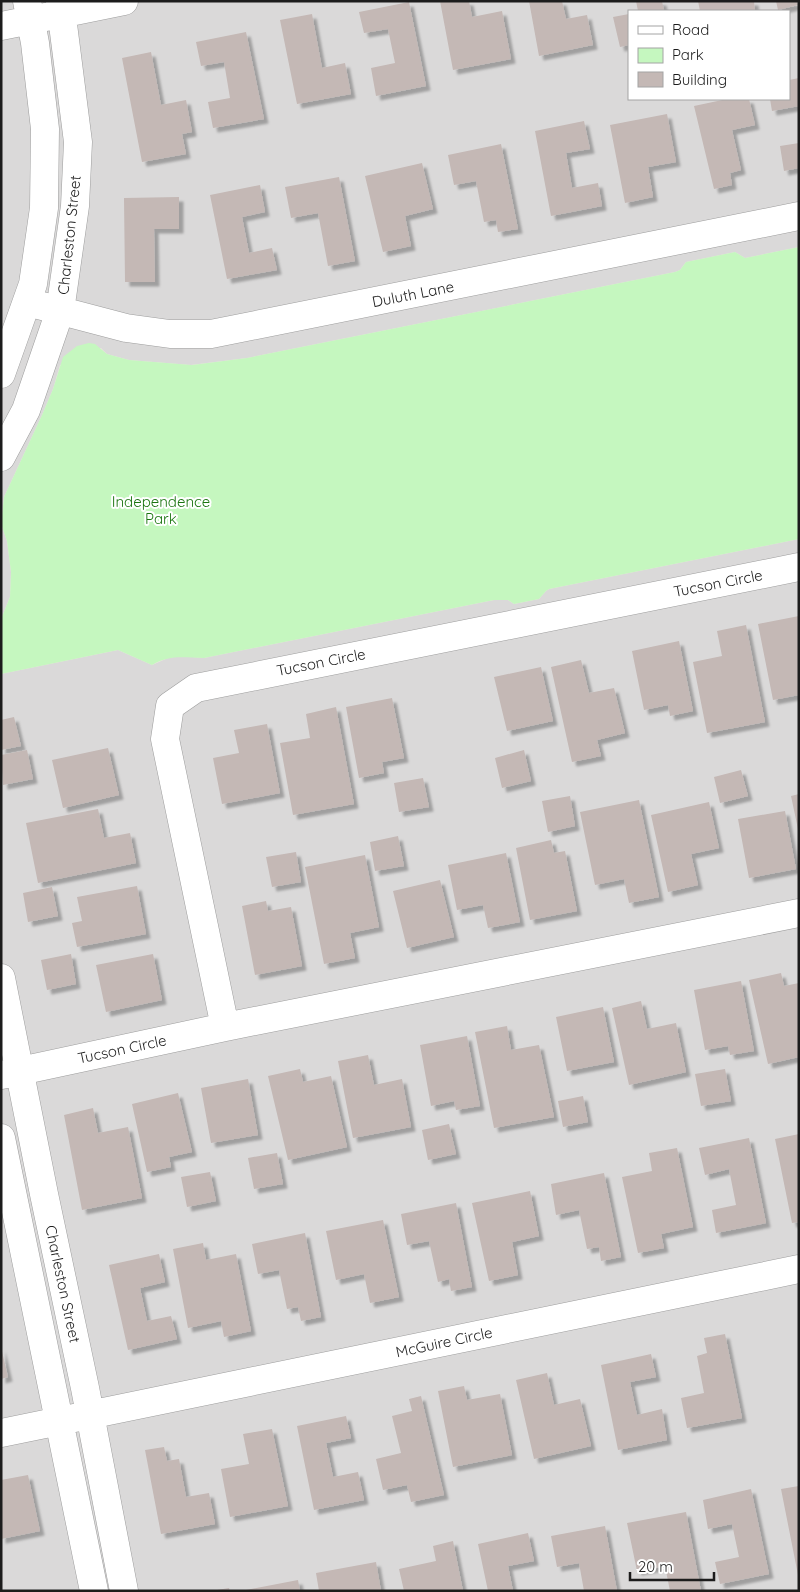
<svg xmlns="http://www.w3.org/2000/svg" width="800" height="1592" font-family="Quicksand,sans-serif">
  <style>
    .residential { fill: #dad9d9; fill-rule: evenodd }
    .park { fill: #c5f7bf }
    .building { fill: #c4b8b5; filter: url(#shadow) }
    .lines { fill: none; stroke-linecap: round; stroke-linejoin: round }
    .minor-casing { stroke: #9d9d9d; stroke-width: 29 }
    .minor { stroke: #fff; stroke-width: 28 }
    .labels { text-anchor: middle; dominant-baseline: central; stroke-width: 4; stroke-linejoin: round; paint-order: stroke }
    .street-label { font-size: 15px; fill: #1c1c1c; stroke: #fff }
    .park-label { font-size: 15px; fill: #1a740f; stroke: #fff }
  </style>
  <defs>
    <filter id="shadow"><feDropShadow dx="4.5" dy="4.5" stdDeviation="1" flood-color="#0004"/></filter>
  </defs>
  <rect width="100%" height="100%" fill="#ede7e1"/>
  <path class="residential" d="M1,1H799V247L745,258L735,252L686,262L680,270L675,272L247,358L191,365L129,360L107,354L101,348L60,365L53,389L42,415L4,497L1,524L7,541L11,572L10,597L1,619ZM629,11H789V99H629Z
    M799,539V1591H1V674L118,650L152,665L168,658L180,656L204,658L494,600H508L514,604L539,599L546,591L549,589Z"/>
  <path class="park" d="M799,247V539L549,589L546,591L539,599L514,604L508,600H494L204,658C184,658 171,654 152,665L118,650L1,674V619L10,597L11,572L7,541L1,524L4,497L42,415L53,389L63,357L77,346L89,343L95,344L107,354L129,360L192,365L247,358L675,272L680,270L686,262L735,252L745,258Z"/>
  <path class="building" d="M440,1H469L472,17L502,11L511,59L453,70Z
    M529,1H562L566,19L587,15L593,45L539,56Z
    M636,1H662L664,11H638Z
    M698,1H754L755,11H700Z
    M776,1H797L798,5L778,10Z
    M409,2L426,86L376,96L371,68L395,63L388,29L364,33L359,12Z
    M312,14L322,68L345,63L351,94L297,104L280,20Z
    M629,14V45L620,47L613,17Z
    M246,32L264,119L213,128L208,102L230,98L224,62L201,66L196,42Z
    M151,52L161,105L186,100L192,132L182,134L186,154L142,162L122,58Z
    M799,78V106L772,111L770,99H789V80Z
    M727,99H749L755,125L732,130L741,170L730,173L732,185L714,189L694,106Z
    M667,114L676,162L648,167L653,197L625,203L610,125Z
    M584,121L590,149L566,153L572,188L598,183L602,206L551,216L535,131Z
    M799,143V168L784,171L780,146Z
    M501,144L518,229L498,232L496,220L484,222L476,181L454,185L448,155Z
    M422,163L433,209L405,216L411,246L383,252L365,176Z
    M339,177L355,261L328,266L318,213L291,218L285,187Z
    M260,185L265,212L242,217L249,253L272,248L277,270L227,279L210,195Z
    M179,197V229H154L155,282H125L124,198Z
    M799,616V695L773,700L758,624Z
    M746,625L765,722L707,733L693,662L722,656L717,631Z
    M679,641L693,711L670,716L668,705L644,710L632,651Z
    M581,660L589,693L614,688L625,733L597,740L601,756L572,762L551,667Z
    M541,667L553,721L507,731L494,677Z
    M392,698L404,758L382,762L384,773L359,778L346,707Z
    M336,707L354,804L293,815L280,743L310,738L306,714Z
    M14,717L21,746L1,750V720Z
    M267,724L280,793L222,804L213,758L239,753L234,730Z
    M108,748L119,795L63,808L52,760Z
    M27,750L33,779L3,785L1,755Z
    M524,750L531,781L502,788L495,758Z
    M741,770L748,796L720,803L714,777Z
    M423,778L429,807L399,812L394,783Z
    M799,794V829H798L791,796Z
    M570,796L575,826L548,832L542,801Z
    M639,800L659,897L629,903L624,879L595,885L580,812Z
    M709,802L719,848L691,854L698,885L668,892L651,815Z
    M98,809L104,838L130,833L136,863L38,883L26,823Z
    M785,811L796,869L749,878L738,819Z
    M398,836L404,866L375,871L370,842Z
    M551,840L554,853L565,851L577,911L530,920L516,848Z
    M296,852L301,882L272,887L266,857Z
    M506,853L520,922L488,928L483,905L457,910L448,865Z
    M365,855L379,927L350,933L355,958L324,964L305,867Z
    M440,880L454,937L407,948L393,891Z
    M137,886L146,934L77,947L72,923L82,921L77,897Z
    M52,887L58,916L28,922L23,893Z
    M266,901L268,911L291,907L302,966L255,975L242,906Z
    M71,954L76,984L47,990L41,960Z
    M153,954L162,1000L106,1012L96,965Z
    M781,973L784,986L799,983V1057L768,1064L749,980Z
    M741,981L754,1051L730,1055L728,1046L705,1050L694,990Z
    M641,1001L647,1029L676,1023L686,1072L629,1085L612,1008Z
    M603,1007L614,1062L567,1071L556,1017Z
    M507,1026L511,1050L539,1045L554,1117L494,1128L475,1032Z
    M467,1036L480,1106L456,1110L454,1101L431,1106L420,1045Z
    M368,1055L374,1085L402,1079L411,1127L353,1138L338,1061Z
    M300,1069L303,1082L331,1076L347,1147L288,1160L268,1076Z
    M725,1069L731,1101L701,1106L695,1074Z
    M248,1079L258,1135L211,1143L201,1088Z
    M178,1093L192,1152L169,1157L171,1167L147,1172L132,1104Z
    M583,1096L588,1122L563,1127L558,1101Z
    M93,1108L98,1133L128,1127L142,1198L82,1210L64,1115Z
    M449,1124L456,1154L428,1160L422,1130Z
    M799,1134V1222L792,1223L775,1139Z
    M749,1138L766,1223L716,1233L712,1210L736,1205L729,1169L705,1175L699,1148Z
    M677,1148L693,1227L661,1234L664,1248L638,1253L622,1177L652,1171L649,1153Z
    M277,1153L283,1184L254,1189L248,1158Z
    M210,1172L216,1201L187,1207L181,1177Z
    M604,1173L621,1257L601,1261L599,1247L587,1249L579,1210L556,1215L551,1184Z
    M530,1191L539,1236L512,1242L518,1275L489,1281L472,1203Z
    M456,1203L472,1287L451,1291L449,1279L438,1282L429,1241L407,1245L401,1214Z
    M383,1220L399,1297L370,1303L364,1274L336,1280L326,1231Z
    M305,1233L321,1317L301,1321L298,1307L287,1309L279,1270L258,1274L252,1244Z
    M203,1243L206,1260L236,1254L251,1331L224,1337L221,1321L188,1328L173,1249Z
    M159,1254L165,1282L140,1288L147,1321L171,1316L177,1339L128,1350L109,1265Z
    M725,1334L742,1418L687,1428L681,1398L704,1393L697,1356L707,1353L704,1338Z
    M1,1347L8,1377L1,1379Z
    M651,1354L656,1377L630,1382L637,1415L662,1409L667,1440L618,1450L601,1365Z
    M547,1373L554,1405L580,1399L591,1446L534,1459L516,1380Z
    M464,1386L467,1400L500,1394L512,1455L453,1467L438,1391Z
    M421,1396L444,1495L411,1502L407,1485L383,1490L376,1459L401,1453L392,1416L412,1411L409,1399Z
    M346,1416L351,1438L326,1443L333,1477L358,1472L364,1500L314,1510L297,1426Z
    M272,1429L288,1506L230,1517L221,1469L249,1464L243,1434Z
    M164,1447L167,1461L179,1459L186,1497L209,1493L215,1524L161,1534L145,1450Z
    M28,1475L40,1531L1,1539V1480Z
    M799,1486V1575H798L781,1489Z
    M751,1489L769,1574L720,1584L715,1562L739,1557L732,1524L708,1529L703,1500Z
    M686,1512L701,1591H670L665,1566L637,1571L627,1523Z
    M605,1526L617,1591H584L579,1563L557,1567L551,1536Z
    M528,1533L534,1561L508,1566L513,1591H488L478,1544Z
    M453,1541L463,1591H404L399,1569L436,1561L433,1546Z
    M376,1562L381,1591H319L316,1573Z
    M298,1580L300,1591H246V1590Z
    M229,1588L230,1591H217V1590Z"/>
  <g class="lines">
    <defs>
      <path id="minor" d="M1,26L124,1
        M27,302L126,328L170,334H211L799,216
        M1,374L33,284L44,208L45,129L35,43L27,1
        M1,457L26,410L60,311L75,206L78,142L60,1
        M1,978L44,1194L85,1388L124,1591
        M225,1027L165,739L170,706L196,688L799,567
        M1,1075L225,1027L799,913
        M1,1138L94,1591
        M1,1433L799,1269"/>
    </defs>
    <use href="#minor" class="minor-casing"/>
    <use href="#minor" class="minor"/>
  </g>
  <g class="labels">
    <g class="street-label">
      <text transform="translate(69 235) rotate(-84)">Charleston Street</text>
      <text transform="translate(413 294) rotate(-11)">Duluth Lane</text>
      <text transform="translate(718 583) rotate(-11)">Tucson Circle</text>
      <text transform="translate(321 662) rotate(-11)">Tucson Circle</text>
      <text transform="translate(122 1049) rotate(-12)">Tucson Circle</text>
      <text transform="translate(63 1284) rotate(78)">Charleston Street</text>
      <text transform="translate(444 1342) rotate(-12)">McGuire Circle</text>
    </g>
    <g class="park-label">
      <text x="161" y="501">Independence<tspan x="161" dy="17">Park</tspan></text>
    </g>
  </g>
  <rect width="800" height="1592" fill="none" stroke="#1c1c1c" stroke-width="5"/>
  <rect x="628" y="10" width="162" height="90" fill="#ffffff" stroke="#a4a4a4"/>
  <rect x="638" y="26" width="25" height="8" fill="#ffffff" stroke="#a4a4a4"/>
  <text x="672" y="35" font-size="15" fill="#1c1c1c">Road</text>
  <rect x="638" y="48" width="25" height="15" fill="#c5f7bf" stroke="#a4a4a4"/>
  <text x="672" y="60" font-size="15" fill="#1c1c1c">Park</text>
  <rect x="638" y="72" width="25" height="15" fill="#c4b8b5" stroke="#a4a4a4"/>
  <text x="672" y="85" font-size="15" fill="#1c1c1c">Building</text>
  <path d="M630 1572v8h84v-8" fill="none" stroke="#1c1c1c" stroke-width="2.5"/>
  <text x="638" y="1572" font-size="15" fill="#1c1c1c" stroke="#ffffff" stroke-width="4" paint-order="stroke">20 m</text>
</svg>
